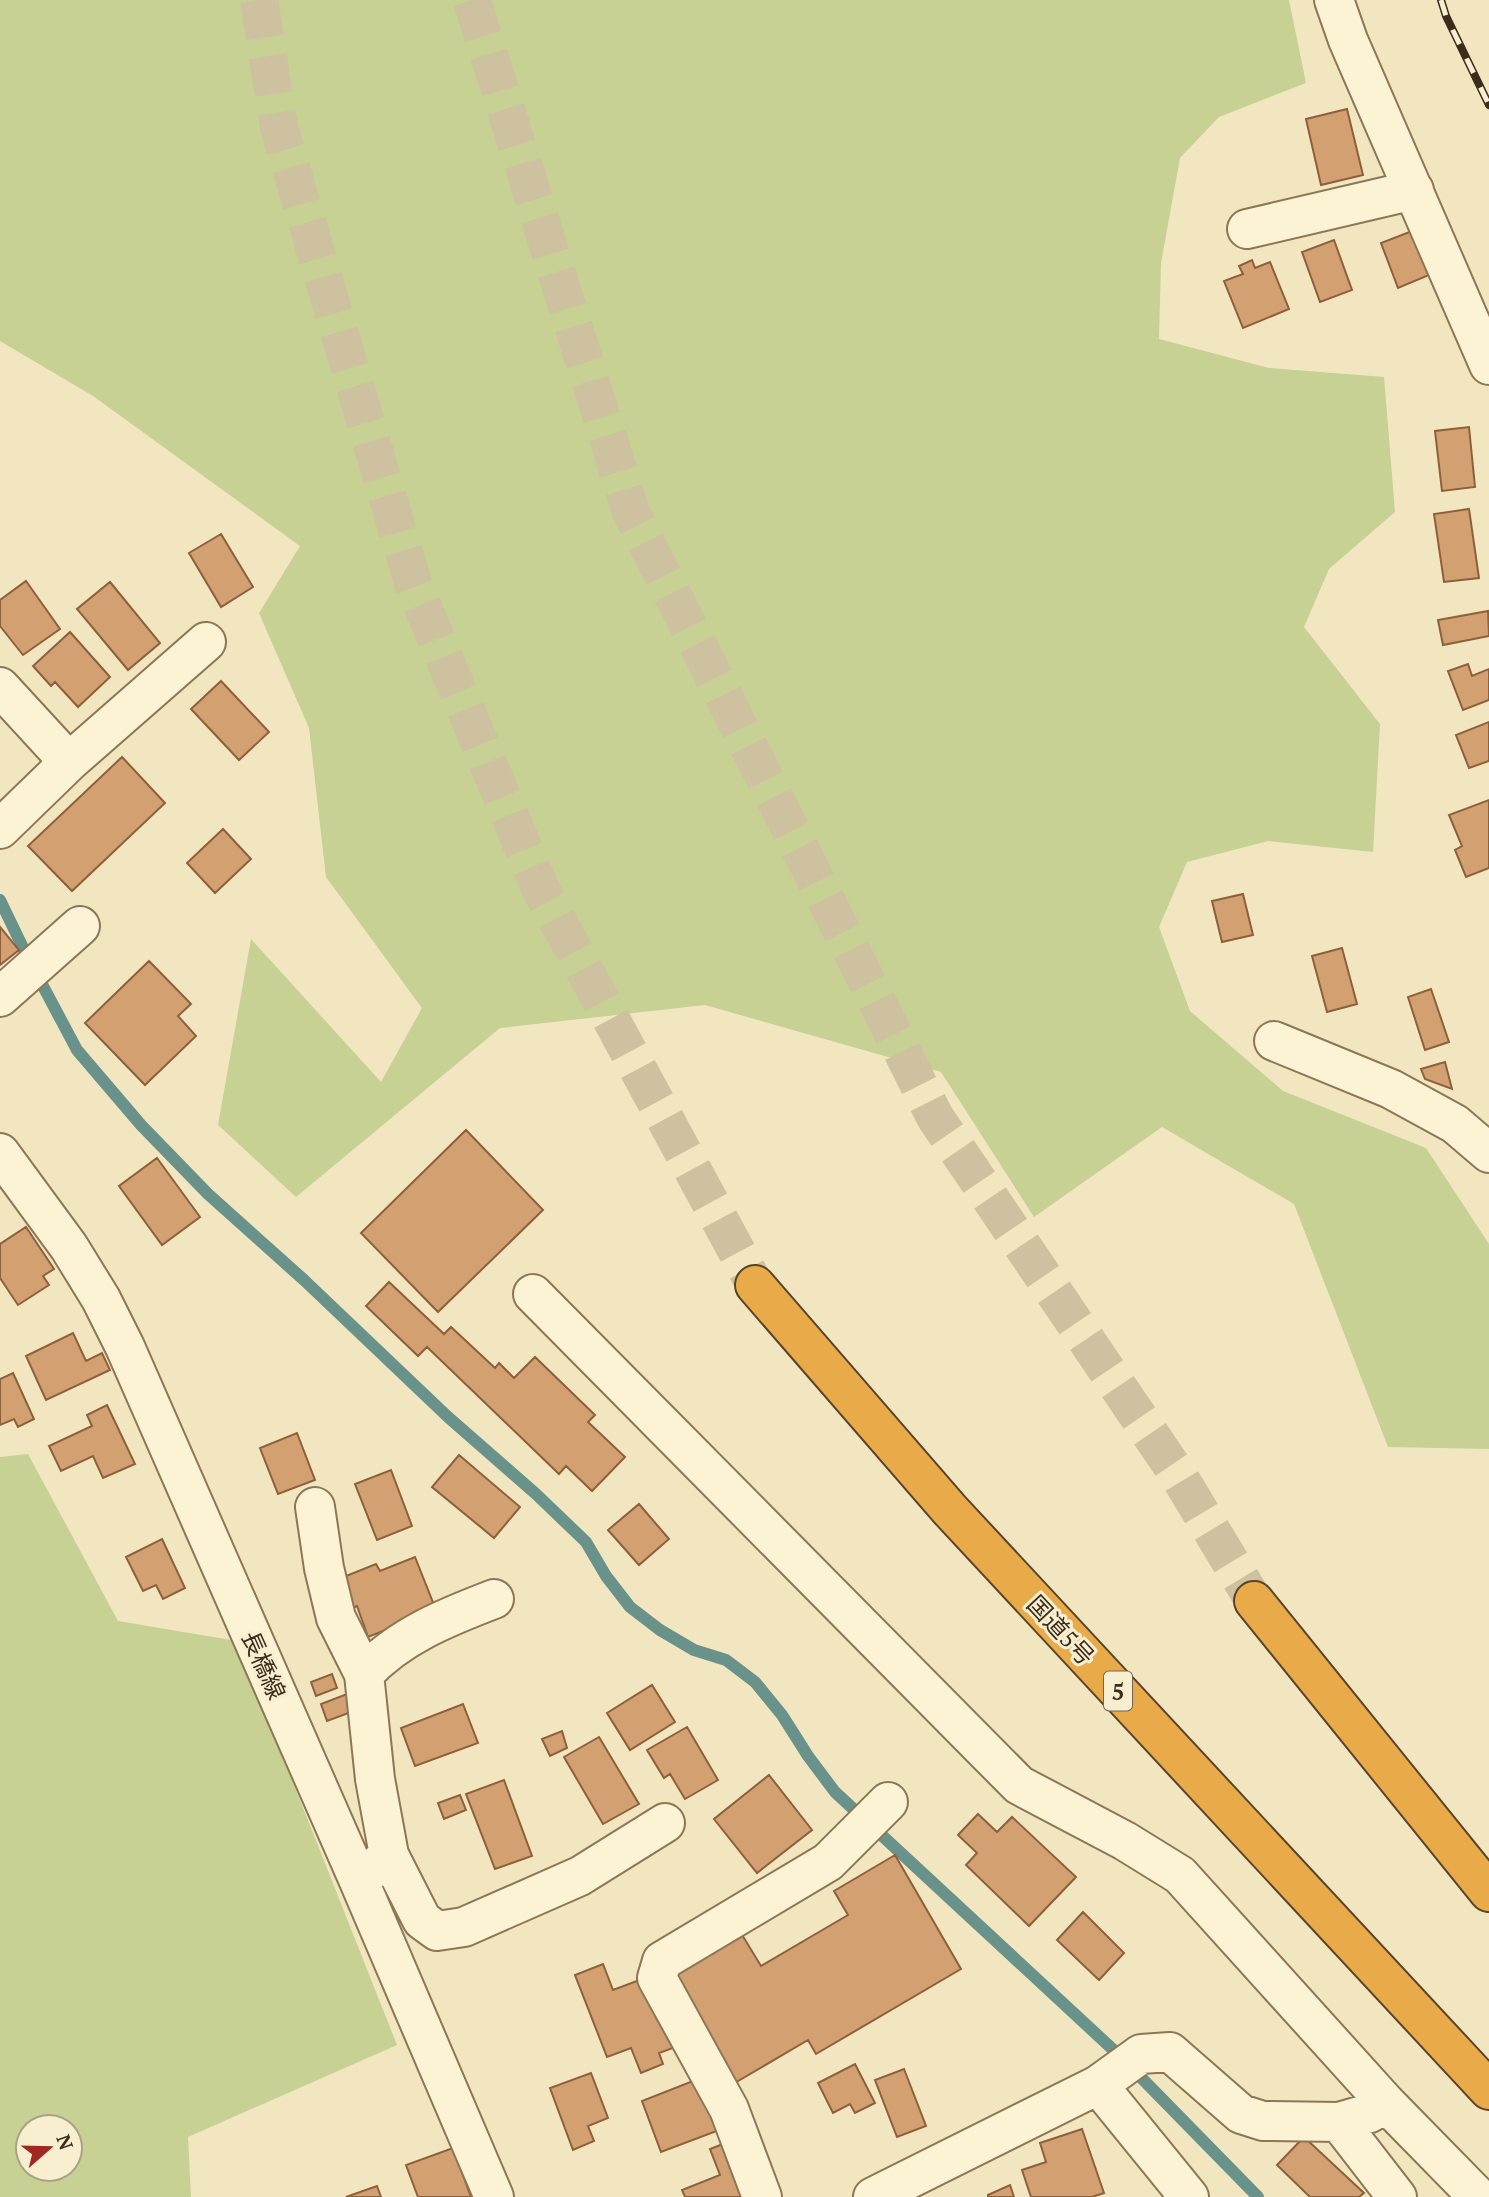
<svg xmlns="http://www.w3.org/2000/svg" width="1489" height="2197" font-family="'PT Serif','Noto Sans JP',serif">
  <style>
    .green { fill: #c6d193; fill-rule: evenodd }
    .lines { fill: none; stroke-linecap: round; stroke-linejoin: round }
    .stream { stroke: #69928a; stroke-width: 12 }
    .building { fill: #d3a072; stroke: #8e603a; stroke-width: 2 }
    .highway-tunnel { stroke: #cdc19f; stroke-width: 38; stroke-dasharray: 38 19; stroke-linecap: butt }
    .minor-casing { stroke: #8c7656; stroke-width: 42 }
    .highway-casing { stroke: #5a432b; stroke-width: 42 }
    .minor { stroke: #fcf2d4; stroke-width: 38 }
    .highway { stroke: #e9ab49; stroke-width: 38 }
    .rail-casing { stroke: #3b2c1c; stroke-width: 8 }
    .rail { stroke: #f8efd0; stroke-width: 5; stroke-dasharray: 16; stroke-linecap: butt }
    .labels { text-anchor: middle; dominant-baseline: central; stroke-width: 6; stroke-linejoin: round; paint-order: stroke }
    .shield { fill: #f8efd0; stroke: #746652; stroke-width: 2 }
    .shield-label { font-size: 23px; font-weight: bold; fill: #3b2c1c }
    .street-label { font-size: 24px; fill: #3b2c1c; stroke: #f8efd0 }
  </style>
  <rect width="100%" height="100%" fill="#f2e6c0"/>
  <path class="green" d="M0,0H1289L1306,83L1219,117L1180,158L1161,263L1159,339L1269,368L1384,377L1395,512L1329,569L1304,627L1380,724L1373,852L1268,841L1187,862L1159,927L1190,1011L1283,1091L1426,1148L1489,1244V1449L1388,1447L1294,1204L1162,1127L1034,1217L941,1072L705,1005L500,1028L296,1197L218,1125L251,939L381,1082L422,1008L326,877L309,728L259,613L300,546L93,396L0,341Z
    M28,1454L118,1621L237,1641L397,2045L188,2137L191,2197H0V1457ZM28,2127H70V2169H28Z"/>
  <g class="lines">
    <path class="stream" d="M0,900L27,956L77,1050L141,1125L208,1194L304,1280L448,1417L536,1494L586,1542L606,1576L630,1607L660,1630L694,1650L726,1660L755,1682L782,1715L808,1756L835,1792L1120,2056L1258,2197"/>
  </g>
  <path class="building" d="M1347,109L1363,175L1321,185L1306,119Z
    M1412,231L1429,275L1398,288L1381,243Z
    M1334,240L1352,290L1320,302L1302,252Z
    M1252,260L1255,268L1270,262L1289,309L1243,328L1224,281L1243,274L1239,266Z
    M1469,427L1475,487L1442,491L1435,431Z
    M1469,509L1479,578L1444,582L1434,514Z
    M221,534L253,587L221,607L189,553Z
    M26,581L60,629L23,655L0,626V600Z
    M110,582L160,643L128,670L77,609Z
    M1488,611L1489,636L1443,645L1438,620Z
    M70,632L110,677L78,707L55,682L51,686L33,666Z
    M1468,664L1472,676L1489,669V700L1463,710L1448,671Z
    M221,681L269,732L239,760L191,709Z
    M1489,722V761L1469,768L1456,735Z
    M122,757L165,803L72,891L28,846Z
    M1489,800V868L1466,877L1455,850L1462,846L1449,815Z
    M223,829L251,859L215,893L187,863Z
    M1243,894L1253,935L1222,942L1212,901Z
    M0,927L19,950L0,965Z
    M1342,948L1357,1004L1327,1012L1312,956Z
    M149,961L191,1004L178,1016L196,1036L145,1085L85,1023Z
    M1431,989L1449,1042L1425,1050L1408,997Z
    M1445,1062L1452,1089L1425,1079L1421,1069Z
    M466,1130L543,1210L438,1312L361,1233Z
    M157,1158L200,1217L162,1245L119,1186Z
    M26,1227L54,1269L43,1276L49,1285L18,1305L0,1278V1244Z
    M389,1282L444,1334L451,1327L495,1368L499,1363L514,1378L535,1357L595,1415L588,1422L625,1457L592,1491L566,1466L559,1474L427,1347L418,1356L366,1306Z
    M73,1333L86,1361L102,1353L110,1370L46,1400L26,1356Z
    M13,1373L34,1419L18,1427L14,1419L0,1425V1379Z
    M107,1405L135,1464L103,1478L93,1456L61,1471L49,1446L92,1426L87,1415Z
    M297,1433L315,1480L278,1494L260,1448Z
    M459,1455L520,1507L494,1538L432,1487Z
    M391,1470L412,1526L377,1540L355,1484Z
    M639,1504L669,1539L639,1565L608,1530Z
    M162,1539L185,1588L163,1599L156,1585L143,1591L126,1557Z
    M415,1557L436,1610L368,1637L357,1606L348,1610L336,1580L376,1564L380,1571Z
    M332,1674L337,1688L316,1696L311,1682Z
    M652,1685L675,1722L630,1750L607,1713Z
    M347,1694L354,1711L327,1721L321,1704Z
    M463,1704L478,1743L415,1766L401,1728Z
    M687,1727L718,1780L685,1799L670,1774L664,1778L647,1750Z
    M562,1731L567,1748L550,1756L542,1739Z
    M599,1737L639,1804L603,1824L564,1757Z
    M769,1775L812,1830L757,1873L714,1819Z
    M504,1780L532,1856L495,1869L466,1794Z
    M460,1795L466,1810L444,1819L438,1803Z
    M978,1814L997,1832L1012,1817L1076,1877L1029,1926L966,1865L977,1853L958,1835Z
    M895,1855L961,1969L816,2054L808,2040L733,2084L670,1975L741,1933L761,1966L848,1915L834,1891Z
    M1083,1912L1124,1953L1099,1980L1057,1940Z
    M603,1964L613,1990L642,1979L657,2020L669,2016L681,2045L659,2053L663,2064L641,2073L631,2048L607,2057L575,1975Z
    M855,2064L875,2103L855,2113L850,2104L833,2113L818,2083Z
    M904,2069L926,2126L897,2137L875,2080Z
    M591,2073L608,2118L588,2126L594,2141L573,2150L550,2088Z
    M703,2077L722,2129L661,2152L642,2101Z
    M1082,2129L1104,2193L1092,2197H1031L1022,2170L1046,2162L1040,2143Z
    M1304,2137L1364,2193L1359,2197H1310L1277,2165Z
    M738,2138L748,2197H685L682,2190L720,2175L710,2149Z
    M453,2148L471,2197H418L406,2165Z
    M1010,2185L1014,2197H988V2195Z
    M377,2186L381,2197H346Z"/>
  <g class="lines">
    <path class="highway-tunnel" d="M259,0L279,127L413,583L540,888L755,1285
      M472,0L631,512L935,1117L1180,1478L1254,1601"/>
    <defs>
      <path id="minor" d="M1334,0L1348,40L1489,365
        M1247,229L1414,190
        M0,687L69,762
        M0,829L69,762L206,642
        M0,997L80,926
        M1274,1041L1391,1089L1455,1124L1489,1153
        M0,1153L69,1247L101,1299L125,1347L359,1881L494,2197
        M533,1294L1019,1785L1125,1841L1180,1875L1386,2103L1478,2197
        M315,1507L324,1568L336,1618L364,1674
        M389,1855L422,1920L437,1931L464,1927L580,1876L665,1823
        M359,1881L389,1855L375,1779L364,1674C399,1636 447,1617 494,1599
        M1098,2085L1189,2197
        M1339,2122L1397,2197
        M762,2197L729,2109L657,1978L662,1961L828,1862L888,1802
        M873,2197L1098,2085L1141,2054L1170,2052L1241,2114L1263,2121L1339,2122L1370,2113L1386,2103"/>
      <path id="highway" d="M755,1285L950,1510L1489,2090
        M1254,1601L1489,1892"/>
    </defs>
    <use href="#minor" class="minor-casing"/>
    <use href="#highway" class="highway-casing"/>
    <use href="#minor" class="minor"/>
    <use href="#highway" class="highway"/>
    <defs>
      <path id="rail" d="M1441,0L1446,16L1489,105"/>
    </defs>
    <use href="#rail" class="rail-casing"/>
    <use href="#rail" class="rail"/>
  </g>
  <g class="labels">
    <rect class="shield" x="1104" y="1671.5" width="28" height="39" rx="5"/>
    <g class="shield-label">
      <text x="1118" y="1691">5</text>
    </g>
    <g class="street-label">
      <text transform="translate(1061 1630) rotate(47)">国道5号</text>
      <text transform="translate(264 1665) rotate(66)">長橋線</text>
    </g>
  </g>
  <g transform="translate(49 2148) rotate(70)"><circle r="33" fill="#f8efd0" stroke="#aca188" stroke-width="2"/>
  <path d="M0-5L12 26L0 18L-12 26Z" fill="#a12721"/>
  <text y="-10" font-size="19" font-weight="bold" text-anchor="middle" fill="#3b2c1c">N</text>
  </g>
</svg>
